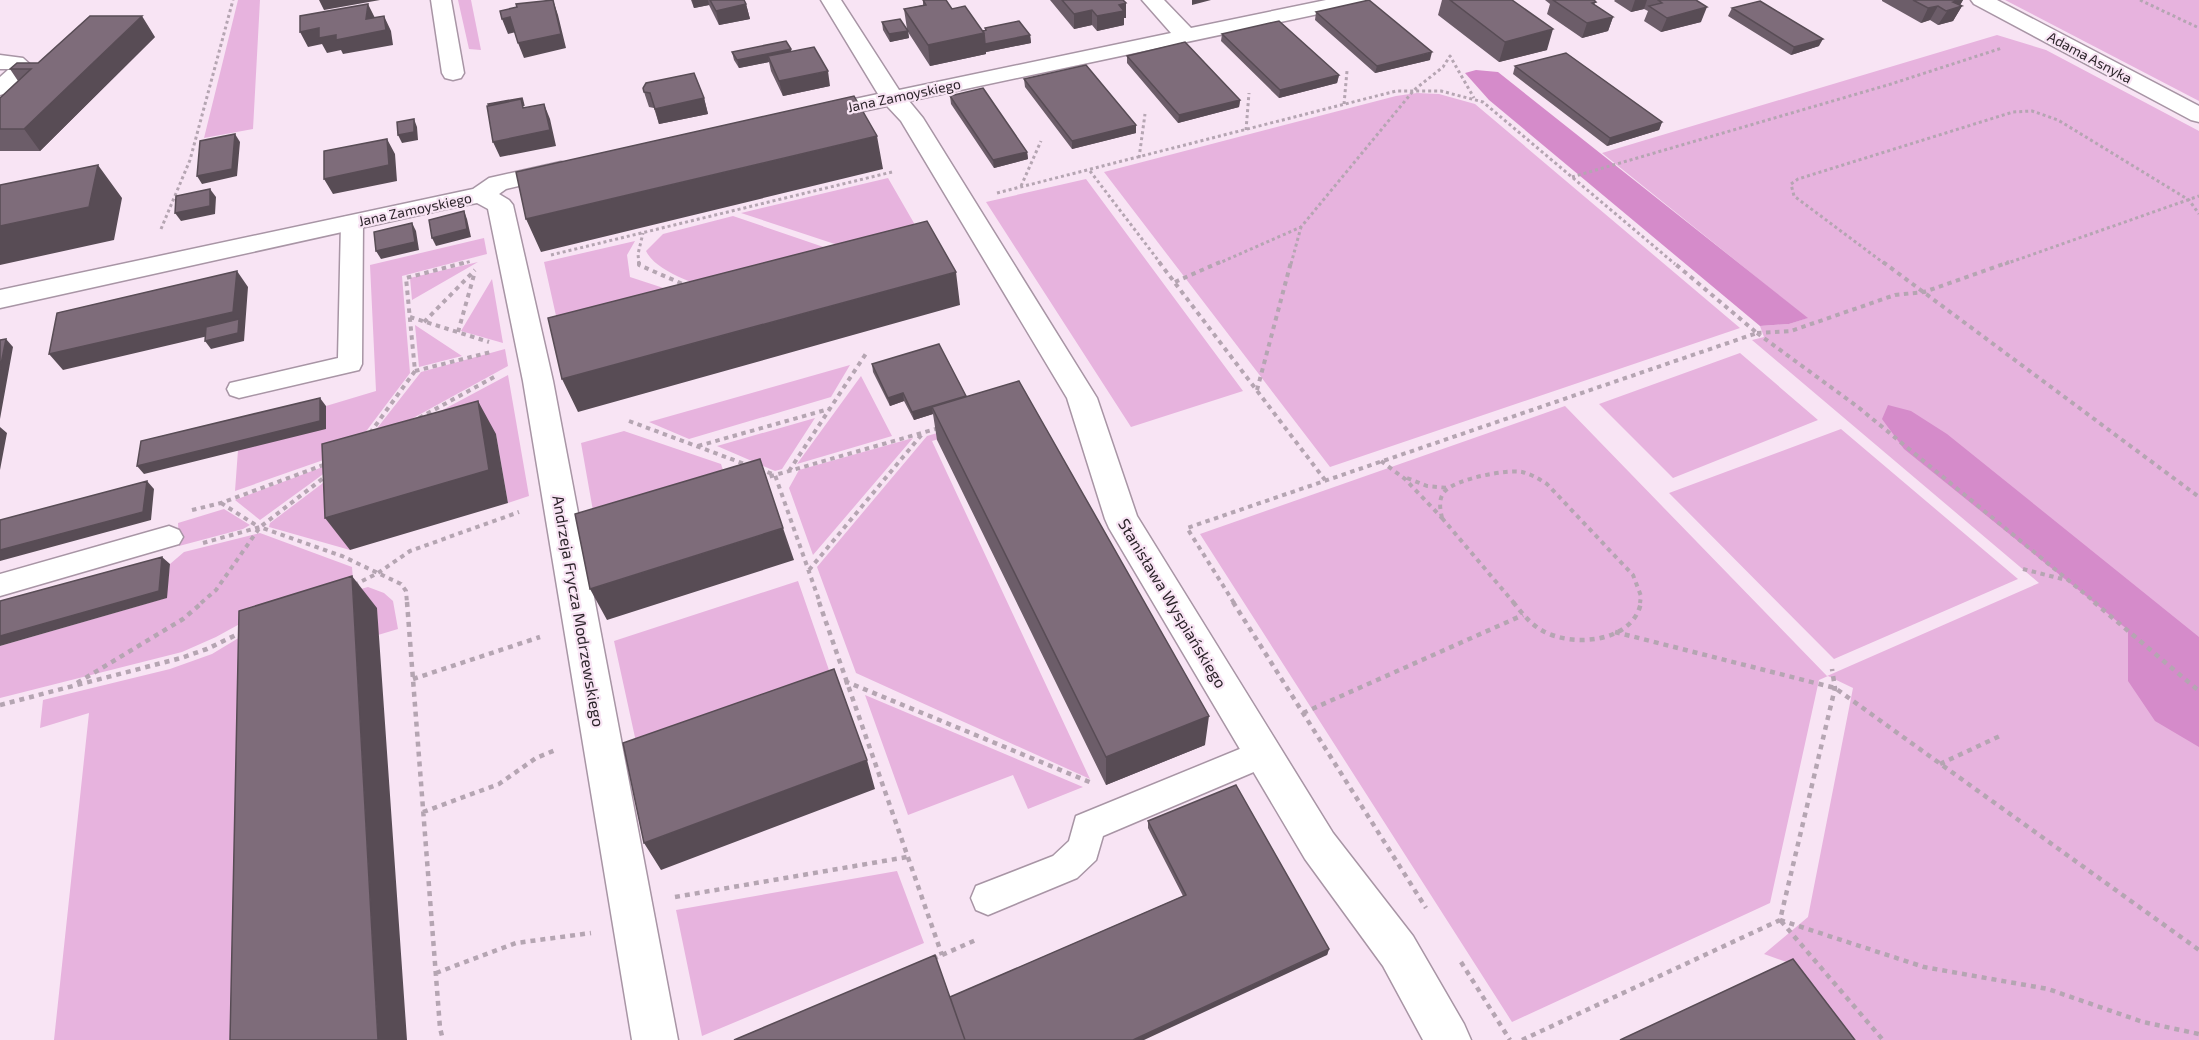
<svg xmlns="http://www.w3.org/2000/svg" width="2199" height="1040" font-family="'Exo 2',sans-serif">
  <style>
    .green { fill: #e7b3de }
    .forest { fill: #d58bca }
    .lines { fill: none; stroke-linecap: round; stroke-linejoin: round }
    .lane-casing { stroke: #a895a5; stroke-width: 3 }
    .street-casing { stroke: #a895a5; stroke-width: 3 }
    .path-far2 { stroke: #b5a5b2; stroke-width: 3; stroke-dasharray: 3 3; stroke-linecap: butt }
    .path-far1 { stroke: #b5a5b2; stroke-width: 4; stroke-dasharray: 4.5 4.5; stroke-linecap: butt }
    .path { stroke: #b5a5b2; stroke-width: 4.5; stroke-dasharray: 5 5; stroke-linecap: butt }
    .lane { fill: #fff; fill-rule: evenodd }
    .street { fill: #fff; fill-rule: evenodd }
    .wall { fill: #6c5d69 }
    .shaded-wall { fill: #584c55 }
    .building { fill: #7e6c7a; stroke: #584c55; stroke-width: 1.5 }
    .labels { text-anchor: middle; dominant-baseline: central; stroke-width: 4.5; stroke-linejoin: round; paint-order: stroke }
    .far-street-label { font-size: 14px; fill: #2c242a; stroke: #f8e4f4 }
    .street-label { font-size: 16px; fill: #2c242a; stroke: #f8e4f4 }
  </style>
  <rect width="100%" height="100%" fill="#f8e4f4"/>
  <path class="green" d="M238,0H260L253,129L204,138Z
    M458,0H471L481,50L469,49Z
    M2005,0H2199V101Z
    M1997,35L2046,50L2199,131V1040H1856L1795,965L1764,954L1808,917L1853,688L1828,676L1819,680L1770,903L1512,1022L1200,534L1565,406L1827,676L2039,583L1752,340L1764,337L1760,326L1789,324L1807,318L1602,153Z
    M1417,93L1439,94L1475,104L1740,328L1330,467L1104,172L1396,96Z
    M888,178L926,244L856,251L741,213Z
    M1086,179L1243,391L1131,427L986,202Z
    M733,216L847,255L728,295C704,286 657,274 646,251L663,234Z
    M484,238L487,254L402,276L410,373L352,450L235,491L238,450L326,406L376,391L370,265Z
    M635,241L627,255L630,277L703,301L561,338L544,262Z
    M478,262L412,300L410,278Z
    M492,279L503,343L461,331Z
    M415,325L462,356L419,367Z
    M505,349L508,366L364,445L421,372Z
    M1740,353L1818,420L1673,478L1599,404Z
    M850,365L831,397L689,439L649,422Z
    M508,375L529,496L508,503L496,434L346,476L350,550L269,527L270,523L364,452Z
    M861,376L892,436L797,464Z
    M1012,411L1015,416L932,441L1090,779L856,673L817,567L927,436Z
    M815,418L782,469L775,471L717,446Z
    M1841,429L2018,579L1834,659L1669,493Z
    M624,431L721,464L727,482L595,522L581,443Z
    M913,438L813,555L789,488L799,470Z
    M344,459L260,520L235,500Z
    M224,509L250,525L243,529L179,546L178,523Z
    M260,533L352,567L353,580L256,615L216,637L182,652L0,698V646L166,598L170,564L184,552Z
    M798,581L830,673L636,742L614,641Z
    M368,587L384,593L393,601L398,629L378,635L377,608L267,1040H54L89,713L40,728L43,700L170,669L212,654L260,625L305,605Z
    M865,695L1083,787L1028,809L1013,775L908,815Z
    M897,871L924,943L702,1036L676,910Z"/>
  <path class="forest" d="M1476,70L1498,72L1808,318L1789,324L1760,326L1489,100L1465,73Z
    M1888,405L1911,411L1947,434L2199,637V747L2155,721L2128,681V630L1904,449L1882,419Z"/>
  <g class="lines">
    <defs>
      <path id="lane" d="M352,216L360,217L363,222L362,364L359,370L239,398L230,395L227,389L230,383L338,358L341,222L344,217Z
        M169,526L179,530L183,537L179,544L0,596V574Z
        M1264,739L1275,743L1280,753L1275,763L1103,836L1096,860L1077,878L988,915L976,910L971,898L976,886L1053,856L1069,841L1076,816Z"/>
      <path id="street" d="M431,0H451L464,73L461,78L453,80L445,78L442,73Z
        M821,0H841L899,90L1171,33L1142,0H1164L1191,28L1326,0H1366L1363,4L1356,6L909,101L923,118L1097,398L1137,516L1333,833L1413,936L1464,1024L1471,1040H1423L1383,966L1305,859L1109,528L1105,519L1067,398L901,121L887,106L816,121L808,119L804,114L808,109L878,94Z
        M1971,0H1997L2199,106V122L2191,120L1974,4Z
        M0,55L23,58L33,67C28,80 13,92 0,95V77L9,69H0Z
        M561,162L570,164L573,169L570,174L506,189L499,194L509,200L513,205L553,381L678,1040H632L523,381L488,209L477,203L446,209L0,308V290L473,189L489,178Z"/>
    </defs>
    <use href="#lane" class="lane-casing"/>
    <use href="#street" class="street-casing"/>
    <path class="path-far2" d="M2140,0L2199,28
      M1344,104L1347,71
      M1246,130L1249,93
      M1139,158L1145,114
      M1090,171L1161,264
      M1572,177L1891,84L2002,48
      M1021,186L1041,141
      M997,193L1396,91H1441L1483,102L1675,264
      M161,229L190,160L233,0
      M551,255L892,172
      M461,264L472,261
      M639,264L638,254L643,233
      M1217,264L1301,227L1414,90L1443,67L1450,56L1474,98
      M1291,264L1301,227
      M1885,264L1794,196L1791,184L1798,179L2013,112L2032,111L2058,120L2189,200L2199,214
      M2005,264L2199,196"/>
    <path class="path-far1" d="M639,262V265L685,285
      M1159,262L1325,480
      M1883,262L2199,497
      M1175,282L1220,262
      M410,317L489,342
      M424,322L475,270
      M458,332L474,275
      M1757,333L1858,407L2096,603
      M1757,333L1791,331L1895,295L1924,292L2009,262
      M415,371L491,352
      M1257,390L1291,262
      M419,418L496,376
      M629,421L750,466
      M370,433L415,371L406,278L467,262
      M698,446L829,409
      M1381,461L1405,479L1442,518
      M759,469L775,475L820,603
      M789,471L867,352
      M1407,478L1427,486L1448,488
      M761,479L939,428
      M221,503L259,527
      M192,510L221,503L326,464
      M1442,518L1514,603
      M1442,518C1440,508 1438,499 1445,491C1456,479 1506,469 1522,472C1531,474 1539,479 1547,484L1633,575L1641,596L1640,603
      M203,543L260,527L342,556L401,584L406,591L407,603
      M2023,569L2066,580
      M809,570L923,433
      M354,585L378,573L410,551L519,512
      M201,603L216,590L260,527L326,476
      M1234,603L1187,528L1757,333L1673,262"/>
    <path class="path" d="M407,602L440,1028L443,1040
      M819,602L942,955
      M1233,602L1426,908
      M1513,602C1522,613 1530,624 1543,631C1574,648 1634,642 1641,602
      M2094,602L2199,691
      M1615,632L1835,688L2199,950
      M413,679L540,637
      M77,683L183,619L203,602
      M835,686L847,682L1092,783
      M0,705L181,658L207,649L240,633
      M1303,713L1523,615
      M1940,764L2002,735
      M423,812L499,784L536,758L558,749
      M675,897L907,857
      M1780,920L1924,967L2048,989L2143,1022L2199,1034
      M1781,921L1883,1040
      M933,959L978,939
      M1461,962L1510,1040
      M436,973L516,943L591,933
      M1522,1040L1780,920L1835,688L1832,669"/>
    <use href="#lane" class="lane"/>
    <use href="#street" class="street"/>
  </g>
  <path class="wall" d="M691,0H744L746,4L750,19L719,25L709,5L694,8Z
    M923,0L952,9L983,31L985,30V28L1030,35L1031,43L986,52V54L930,66L908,32L909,38L890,42L883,30L882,22L907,29L904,9L923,5Z
    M1050,0H1123L1126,3V18H1124V25L1097,31L1092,25L1074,29Z
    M1442,0H1512L1547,50L1499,62L1438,15Z
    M1545,0H1594L1595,5L1613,17L1608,31L1582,38L1547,14L1550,4Z
    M1615,0H1696L1701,22L1661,32L1644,21L1648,11L1644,9L1631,12L1614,1Z
    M1882,0H1963L1960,5L1962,6L1953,21L1938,25L1930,20L1921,23L1882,1Z
    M1732,8L1819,46L1791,55L1728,16Z
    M1316,12L1430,60L1375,73L1315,20Z
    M1222,34L1339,75L1337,83L1279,98L1221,41Z
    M155,37L40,151H0V129L18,81L10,69Z
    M791,49V52L830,86L783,96L771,71L769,62L739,68L734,60L732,52Z
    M1127,56L1240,100L1239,107L1178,123L1127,63Z
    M1515,66L1662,122L1659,130L1607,146L1513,74Z
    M1024,79L1136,133L1072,149L1025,87Z
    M644,92L704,98L708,114L659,124L654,108L649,107Z
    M950,96L1027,152L1028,159L994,168L951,104Z
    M872,364L966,397L1205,745L1106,785L937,440L933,414L914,420L904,401L890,406L873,372Z
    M1148,821L1329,949L1327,955L950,997L1183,896L1148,828Z"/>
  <path class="shaded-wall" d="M319,0H380L324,10Z
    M553,0L558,15L566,48L524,58L518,43Z
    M692,0H708L709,5L694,8Z
    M1192,0H1211L1192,5Z
    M1635,0H1647L1644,9L1631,12Z
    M1959,0H1963L1959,7L1962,6L1953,21L1938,25L1953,2Z
    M1126,3V18H1124V25L1097,31V16L1119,5Z
    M368,4L375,18L384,16L391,31L393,45L343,54L341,50L327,53L322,44L308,47L300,32L319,28L336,35L366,19Z
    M746,4L750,19L719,25L716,11Z
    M1938,6L1930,20L1921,23L1928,8Z
    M1707,7L1701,22L1661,32L1667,18Z
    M1092,10V25L1074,29V14Z
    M142,16L155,37L40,151L24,129Z
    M510,17L516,32L508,34L502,19Z
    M1613,17L1608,31L1582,38L1587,23Z
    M1553,29L1547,50L1499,62L1505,42Z
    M908,31L909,38L890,42L889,34Z
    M984,33L1030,35L1031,43L986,52V54L930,66L928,45Z
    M1823,39L1819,46L1791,55L1794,47Z
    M791,49L792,57L768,56L769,62L739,68L737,60Z
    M1432,52L1430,60L1375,73L1377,66Z
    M828,71L830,86L783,96L779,81Z
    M1339,75L1337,83L1279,98L1280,90Z
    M704,98L708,114L659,124L655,109Z
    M1240,100L1239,107L1178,123L1179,115Z
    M544,104L550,119L556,146L500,157L493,142Z
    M414,119L417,127L418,140L402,143L398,135Z
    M1662,122L1659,130L1607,146L1610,138Z
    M1136,125V133L1072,149V141Z
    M235,134L240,142L237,176L202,184L197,176Z
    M877,136L883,169L541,252L526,219Z
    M387,139L395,154L397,181L333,194L324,179Z
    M1027,152L1028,159L994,168L993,160Z
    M98,165L122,198L114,240L0,265V226Z
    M210,189L216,197L215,214L181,221L175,213Z
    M464,211L467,219L471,237L436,246L432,238Z
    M412,223L416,231L419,250L381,259L376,251Z
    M237,271L248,287L244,341L211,349L205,341L238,329L63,370L49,354Z
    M956,272L960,305L578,412L562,379Z
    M6,339L13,347L0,419V369Z
    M903,393L904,401L890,406L888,398Z
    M966,396L967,404L932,407L933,414L914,420L912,412Z
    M320,398L326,406V429L144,474L137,466Z
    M478,401L496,434L508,503L350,550L325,518Z
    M0,427L7,433L0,470Z
    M147,481L154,489L151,520L0,561V550Z
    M783,528L794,560L607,620L590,589Z
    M162,557L170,564L167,598L0,646V636Z
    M352,576L377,608L407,1040H378Z
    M1209,716L1205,745L1106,785V757Z
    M867,760L875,789L661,870L644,843Z
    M1329,949L1327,955L1144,1040H1133Z"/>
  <path class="building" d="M553,0L561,34L518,43L510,17L502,19L500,11L517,7L516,4Z
    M710,0H744L746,4L716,11Z
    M923,0H946L952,9L965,6L984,33L928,45L904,9L926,5Z
    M1062,0H1123L1126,3L1119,5L1124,11L1097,16L1092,10L1074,14Z
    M1369,0L1432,52L1377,66L1316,12Z
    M1450,0H1512L1553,29L1505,42Z
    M1553,0H1594L1596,2L1592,3L1613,17L1587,23Z
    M1658,0H1696L1707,7L1667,18L1649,6L1662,3Z
    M1913,0H1959L1953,2L1962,6L1946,11L1938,6L1928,8Z
    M1760,1L1823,39L1794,47L1732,8Z
    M368,4L366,19L384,16L386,30L336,40V35L319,38V28L300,32V16Z
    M90,16H142L24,129H0V98L31,69H10L17,63H38Z
    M900,19L908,31L889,34L882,22Z
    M1019,21L1030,35L985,44L984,33L983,31L986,30L985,28Z
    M1279,21L1339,75L1280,90L1222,34Z
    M786,41L791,49L737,60L732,52Z
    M1185,42L1240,100L1179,115L1127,56Z
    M814,47L828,71L779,81L768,56Z
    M1566,53L1662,122L1610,138L1515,66Z
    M1086,65L1136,125L1072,141L1024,79Z
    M694,73L704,98L655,109L650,93L644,92L643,88L646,83Z
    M983,88L1027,152L993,160L950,96Z
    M854,96L877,136L526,219L516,172Z
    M522,98L524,106L521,99L489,106L488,104Z
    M521,99L523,108L544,104L550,130L493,142L487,106Z
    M414,119V132L398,135L397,122Z
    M235,134L232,169L197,176L200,141Z
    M387,139L389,165L324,179V151Z
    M98,165L89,207L0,226V185Z
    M210,189V206L175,213L176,196Z
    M464,211L467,229L432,238L429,220Z
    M927,221L956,272L562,379L548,318Z
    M412,223L415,242L376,251L374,232Z
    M237,271L233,312L49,354L57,313Z
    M239,319L238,333L205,341L206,327Z
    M6,339L0,369V340Z
    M939,344L966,396L912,412L903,393L888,398L872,364Z
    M1019,381L1209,716L1106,757L932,407Z
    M320,398V421L137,466L141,441Z
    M478,401L489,470L325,518L322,444Z
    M760,459L783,528L590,589L575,514Z
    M147,481L143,512L0,550V520Z
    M162,557L159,591L0,636V601Z
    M352,576L378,1040H230L239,611Z
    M834,669L867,760L644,843L623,743Z
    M1236,785L1329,949L1133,1040H965L950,997L1186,895L1148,821Z
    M935,955L965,1040H734Z
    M1793,959L1855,1040H1620Z"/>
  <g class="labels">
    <g class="far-street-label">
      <text transform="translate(2090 57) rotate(28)">Adama Asnyka</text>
      <text transform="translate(904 95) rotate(-12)">Jana Zamoyskiego</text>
      <text transform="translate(415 209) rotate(-12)">Jana Zamoyskiego</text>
    </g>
    <g class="street-label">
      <text transform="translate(1173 603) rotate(59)">Stanisława Wyspiańskiego</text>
      <text transform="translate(579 611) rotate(80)">Andrzeja Frycza Modrzewskiego</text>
    </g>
  </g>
</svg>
